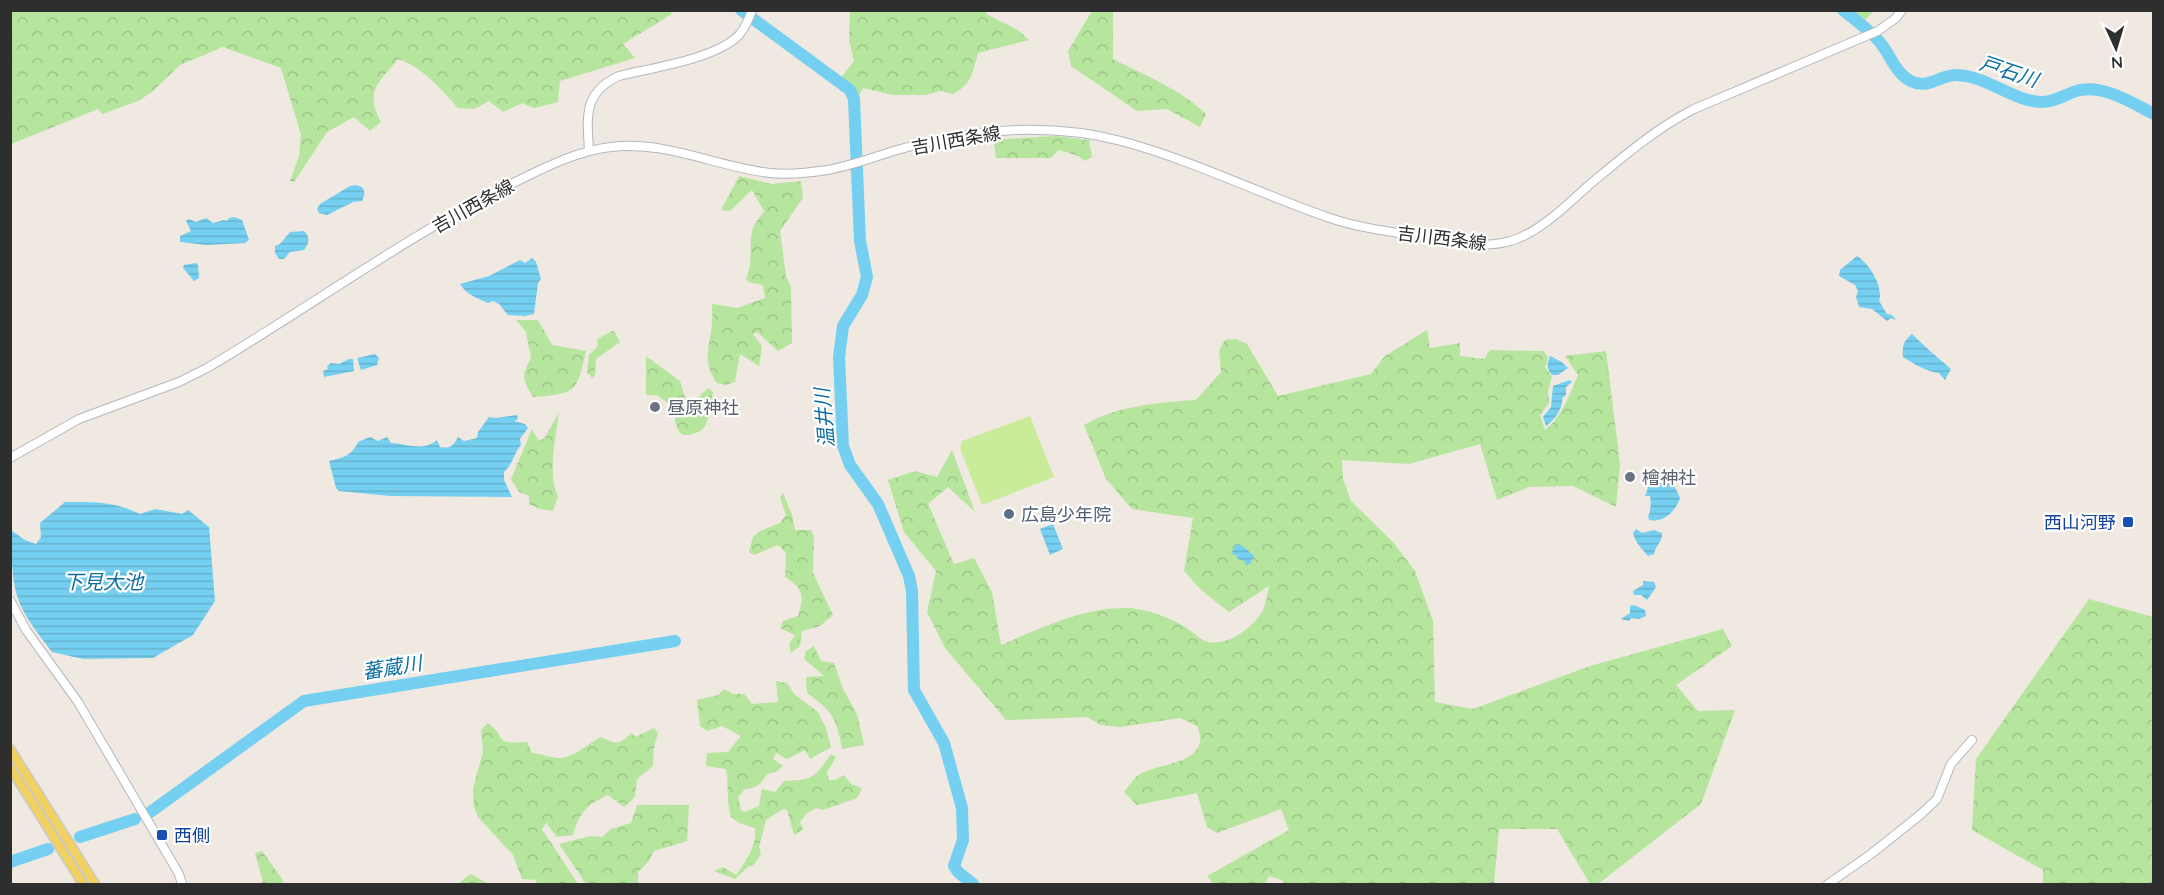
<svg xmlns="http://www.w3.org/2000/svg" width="2164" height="895" font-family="Quicksand,'Noto Sans JP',sans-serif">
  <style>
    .forest { fill: url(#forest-crowns) }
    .pitch { fill: #c9ec9a }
    .water { fill: url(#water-rules) }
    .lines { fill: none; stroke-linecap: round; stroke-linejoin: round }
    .river { stroke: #75cff0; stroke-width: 12 }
    .secondary-casing { stroke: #b4b7c1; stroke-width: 10 }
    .primary-casing { stroke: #c9c9c9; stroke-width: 11 }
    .secondary { stroke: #fff; stroke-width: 8 }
    .primary { stroke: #f2d163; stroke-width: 8 }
    .worship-dot { fill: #6b7280; stroke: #fff; stroke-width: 2 }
    .service-dot { fill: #5c6f8a; stroke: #fff; stroke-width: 2 }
    .transit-dot { fill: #1a4fb4; stroke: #fff; stroke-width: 2 }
    .labels { text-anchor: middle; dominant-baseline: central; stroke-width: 4.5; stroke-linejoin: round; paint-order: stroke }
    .street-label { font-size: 18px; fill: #2e2e2e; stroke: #fff }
    .worship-label { font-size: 18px; fill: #5b616d; stroke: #fff; text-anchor: start }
    .service-label { font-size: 18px; fill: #4e5e75; stroke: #fff; text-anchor: start }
    .transit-label { font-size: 18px; fill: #164399; stroke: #fff; text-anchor: end }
    .water-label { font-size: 20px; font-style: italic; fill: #0d6fa3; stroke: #fff }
  </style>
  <defs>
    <pattern id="forest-crowns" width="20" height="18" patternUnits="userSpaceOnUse" patternTransform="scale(1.5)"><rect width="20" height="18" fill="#b6e59e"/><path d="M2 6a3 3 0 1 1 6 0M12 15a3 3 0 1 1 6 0" fill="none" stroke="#9dc588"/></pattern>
    <pattern id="water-rules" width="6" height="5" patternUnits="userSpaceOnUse" patternTransform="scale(1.5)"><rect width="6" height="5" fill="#75cff0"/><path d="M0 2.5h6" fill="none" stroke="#66b2ce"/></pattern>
  </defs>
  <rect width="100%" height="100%" fill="#efe9e1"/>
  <path class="forest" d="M669,10L672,14L623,44L635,58L560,81L558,102L534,108L522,103L503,112L489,101L474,109L458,108C442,90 421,66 398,59C379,82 364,92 381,122L370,131L354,117L327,132L294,182L290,181L299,156L301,135L281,68L223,47L180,65L152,92L138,101L102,114L98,109L11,144V11Z
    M850,11H984L988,15L1018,30L1029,40L978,53C972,73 973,83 953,94L941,91L925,95H893L863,88L857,99L852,90L840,79L854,61L849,40Z
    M1092,11H1113V59C1146,76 1180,89 1206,114L1200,127L1167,109L1137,111L1071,66L1068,51Z
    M1834,11H1874L1861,24Z
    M1055,136L1089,140L1092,157L1085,161L1078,156L1059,150L1051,158H996L994,143L1005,139Z
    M739,176L772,184L801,181L803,198L780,231L786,276L791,287L792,343L778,351L757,332L753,334L762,346L759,366L740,354L735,382L726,385L717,383C701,360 710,348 712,323C713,317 712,310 712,304L738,308L765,298L763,285L748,282L746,278C754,263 748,244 753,228C755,222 761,216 764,211L752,190L730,211L721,210Z
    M516,320H538L552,345L586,351C577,393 575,394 533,397C522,379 521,377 531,358L526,332Z
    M614,330L620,342L596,359L595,375L592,378L587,372L589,355L598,346L597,339Z
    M1427,330L1430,348L1460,343V356L1484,359L1490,350L1544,351L1548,358L1545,367L1552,377L1548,391L1549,403L1540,415L1545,430C1563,416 1569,395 1578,375L1565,356L1606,351L1620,464L1616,507L1573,486L1529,487L1497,500L1480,444L1409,464L1342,460L1343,479L1351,501L1393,542L1415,571L1433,621L1435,702L1473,709L1590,666L1723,629L1732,646L1676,685L1698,711L1735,710L1701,804L1598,884H1590L1557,829H1499L1494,884H1285L1282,880L1269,876L1265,884H1213L1207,876L1289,830L1281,809L1217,833L1207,827L1197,793L1137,805L1124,792C1129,786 1134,777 1140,774C1162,762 1213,764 1197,726L1180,718L1120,727L1101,725L1087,717L1006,720L945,648L927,612L936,571L904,532L888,480L915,471L937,477L952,450L975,512L948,487L928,504L954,564L974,558L992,592L1001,645C1039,629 1081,608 1124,608C1144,608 1167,616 1185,627C1191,631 1201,640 1208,642C1228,646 1252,628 1262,612C1266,605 1267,594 1269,586L1229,612L1201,590L1184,571L1193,518L1132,509L1106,479L1084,425C1119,405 1156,403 1196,400L1221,372L1219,350L1225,340L1237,339L1247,344L1278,396L1371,374L1385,356Z
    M646,356L680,381L685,397L692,404L708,388L713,392C711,403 710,417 705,426C702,431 698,432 692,434C675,440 675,419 674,408L657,395H646Z
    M559,412C556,436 547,475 558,496L553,511L540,509L529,504V496L519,492L511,479L532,429L538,440L544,439Z
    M783,493L792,515L795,530H811L814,537L813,573L833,615L820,626L802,631L800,646L791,653L789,644L795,635L780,628L783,621L798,616C804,596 804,589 785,577L786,553L778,545L754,555L749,552L753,537L760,531L780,523L786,515L780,498Z
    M2089,599L2153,617V884H2043V870L1972,830L1976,759Z
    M814,646L821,661L834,663L843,689L857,714L864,745L842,749C837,718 832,711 807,693L806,677L824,676L804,659L806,651Z
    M776,681L787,683L795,695L818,712L826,728L831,747L810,759L805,750L787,759L776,753L773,759L783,766L776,772L767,774C761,784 757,788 745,789L738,797L741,810L745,812L759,806L762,789L775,792L784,781C814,780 814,778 831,754L836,757L827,772L829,780H835L844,775L851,784L862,788L857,798L823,810L816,808L806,814L800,822L803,830L794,835L787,810L783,809L766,820L759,847L761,854L753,866H749L735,879L714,871L723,867L736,875C746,860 757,847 755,828L739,823L731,817C726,800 729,786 726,769L706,766L707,753L728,752L741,736L722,726L707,731L700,726L697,700L718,695L724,689L733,694H744L752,704L778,702Z
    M488,723C509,739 491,744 527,742L532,753C541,754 549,757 557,758C573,759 587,744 601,737C618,745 618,745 632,733L635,737L654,728L658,733L654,747L653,766L637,779L635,797L624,807L608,795C586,805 580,812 573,835L557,837L546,823L542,829L578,884H537L536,880L522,879L513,855L478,817L474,807L473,788L483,752L481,730Z
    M637,805H689L687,841L654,851L648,862L638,872V884H586L559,844L590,836L602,837L611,829L631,823Z
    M262,851L282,879L283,884H258L263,882L255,853Z
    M470,874L489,884H458Z"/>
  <path class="pitch" d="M1030,416L1054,477L982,505L960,448L962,441Z"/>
  <path class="water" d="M356,185L362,187C366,193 364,196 362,201L353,202L327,215L319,213L317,209L320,204L350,186Z
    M234,217L242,220L249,240L245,243L207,245L180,242V236L191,231L186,221L189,219L196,222L206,218L213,223L224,220L227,221L229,218Z
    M304,231C311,238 309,243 304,250L290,252L284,259H279L275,253V246L280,244L290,232Z
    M1857,256C1869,263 1884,287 1879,301L1887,314L1892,315L1896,320L1891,318L1887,321L1872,309L1859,307L1856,297L1858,291L1855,285L1839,276L1840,270Z
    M532,258L536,262L541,279L538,283L534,314L525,316L508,315L499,304L493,301L488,303C477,298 467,295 460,284L489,276L520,260L525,263Z
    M196,263L198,265L199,278L194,281L183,268L184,265Z
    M1912,334C1925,347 1937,357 1951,369L1945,380L1939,373C1927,372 1914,364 1903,357C1902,347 1903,341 1912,334Z
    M375,354L379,358L377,365L361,370L357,358Z
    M1550,356L1562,362L1568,368L1558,375H1552C1546,368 1547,364 1550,356Z
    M349,359H353L354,371L324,377L323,371L328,369L327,366L331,363L339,364Z
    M1570,380L1572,382L1566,387V395L1562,398C1564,407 1554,421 1546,426L1543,417L1551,407L1553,386Z
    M517,415L518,419L514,421L525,424L528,428L520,439L521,445C514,453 513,464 504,472V480L512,497L390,496L339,491L336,488L329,461C342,458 352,456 358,442L370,437L378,441L387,437L391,443C408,444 423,452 437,440L440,447C450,449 453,446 458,437L464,441L477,438L478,432L489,417L495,418Z
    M1656,468L1658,471L1666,468L1680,498C1676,511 1664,523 1649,520L1648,516C1651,512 1651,501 1650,496H1645C1650,487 1647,477 1656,468Z
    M65,502C94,502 113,501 140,514L155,509L182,514L188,510L209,527L215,601L193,635L153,658L83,659L52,652C39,635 24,617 17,596C11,576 12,551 11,530L25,540L36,544L41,537L40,523Z
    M1053,524L1063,549L1050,555L1040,529Z
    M1636,529L1642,533L1654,530L1662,533C1663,541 1655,546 1654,554L1648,556C1642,549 1635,542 1633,533Z
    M1236,544L1244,547L1254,556L1250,564L1245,565V561L1238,559L1236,555H1233L1232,552Z
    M1643,581L1654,582L1656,587L1647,600L1641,595H1634L1633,591L1643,585Z
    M1634,605L1645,610L1646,616L1639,619L1631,618L1629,621L1621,619L1630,613V606Z"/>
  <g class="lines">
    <path class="river" d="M741,10L850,90L854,99L860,241L867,277L862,295L843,326L839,357L843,446L850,465L878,504L909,576L912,591L914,690L944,743L962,808L963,840L954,866L958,872L973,884
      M1843,10C1855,20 1868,29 1878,40C1891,54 1895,75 1913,82C1929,89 1942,74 1957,75C1987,76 2011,100 2040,102C2054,103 2067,93 2080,90C2105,85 2132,103 2154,114
      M149,813L304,701L675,641
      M80,837L135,819
      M10,862L48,849"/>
    <defs>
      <path id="secondary" d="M589,151C587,117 583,92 619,76C651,68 716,59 739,35C745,28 749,19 752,10
        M10,458L79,419L179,382L207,368C307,309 401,240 505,187C538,171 574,151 611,147C665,140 717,167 770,173C790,175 808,173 827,170C851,166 874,157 897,150C970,129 1048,122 1121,141C1192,160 1258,193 1327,217C1361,229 1395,232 1430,238C1457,242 1483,249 1510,241C1538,234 1568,204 1589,185C1623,157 1655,129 1694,109L1878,31L1896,18L1902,10
        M10,600L26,630L78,702L179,874L182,884
        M1828,884L1871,854L1920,815L1937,799L1951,764L1972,740"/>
      <path id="primary" d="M10,749L95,884
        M10,767L83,884"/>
    </defs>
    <use href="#secondary" class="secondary-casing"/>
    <use href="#primary" class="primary-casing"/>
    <use href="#secondary" class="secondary"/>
    <use href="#primary" class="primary"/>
  </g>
  <g class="worship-dot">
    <circle cx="655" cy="407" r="6"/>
    <circle cx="1630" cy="477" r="6"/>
  </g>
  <circle class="service-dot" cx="1009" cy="514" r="6"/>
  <g class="transit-dot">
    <rect x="2122" y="516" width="12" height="12" rx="3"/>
    <rect x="156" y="829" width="12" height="12" rx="3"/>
  </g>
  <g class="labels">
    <g class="street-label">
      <text transform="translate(956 140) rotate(-10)">吉川西条線</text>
      <text transform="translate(473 206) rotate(-29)">吉川西条線</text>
      <text transform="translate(1442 238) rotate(7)">吉川西条線</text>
    </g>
    <g class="worship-label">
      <text x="667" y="407">昼原神社</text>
      <text x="1642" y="477">檜神社</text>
    </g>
    <g class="service-label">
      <text x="1021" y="514">広島少年院</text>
    </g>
    <g class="transit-label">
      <text x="2116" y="522">西山河野</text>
      <text x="174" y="835" text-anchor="start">西側</text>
    </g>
    <g class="water-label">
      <text transform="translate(2009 71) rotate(18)">戸石川</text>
      <text transform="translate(824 418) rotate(-95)">温井川</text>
      <text x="103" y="581">下見大池</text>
      <text transform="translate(392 667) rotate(-9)">蕃蔵川</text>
    </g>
  </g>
  <rect width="2164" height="895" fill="none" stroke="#2e2e2e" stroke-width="24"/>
  <g transform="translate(2116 48) rotate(176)" stroke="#ffffff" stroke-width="4.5" paint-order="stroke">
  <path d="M0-4.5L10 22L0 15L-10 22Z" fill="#2e2e2e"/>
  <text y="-9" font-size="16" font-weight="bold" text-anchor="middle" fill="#2e2e2e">N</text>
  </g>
</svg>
